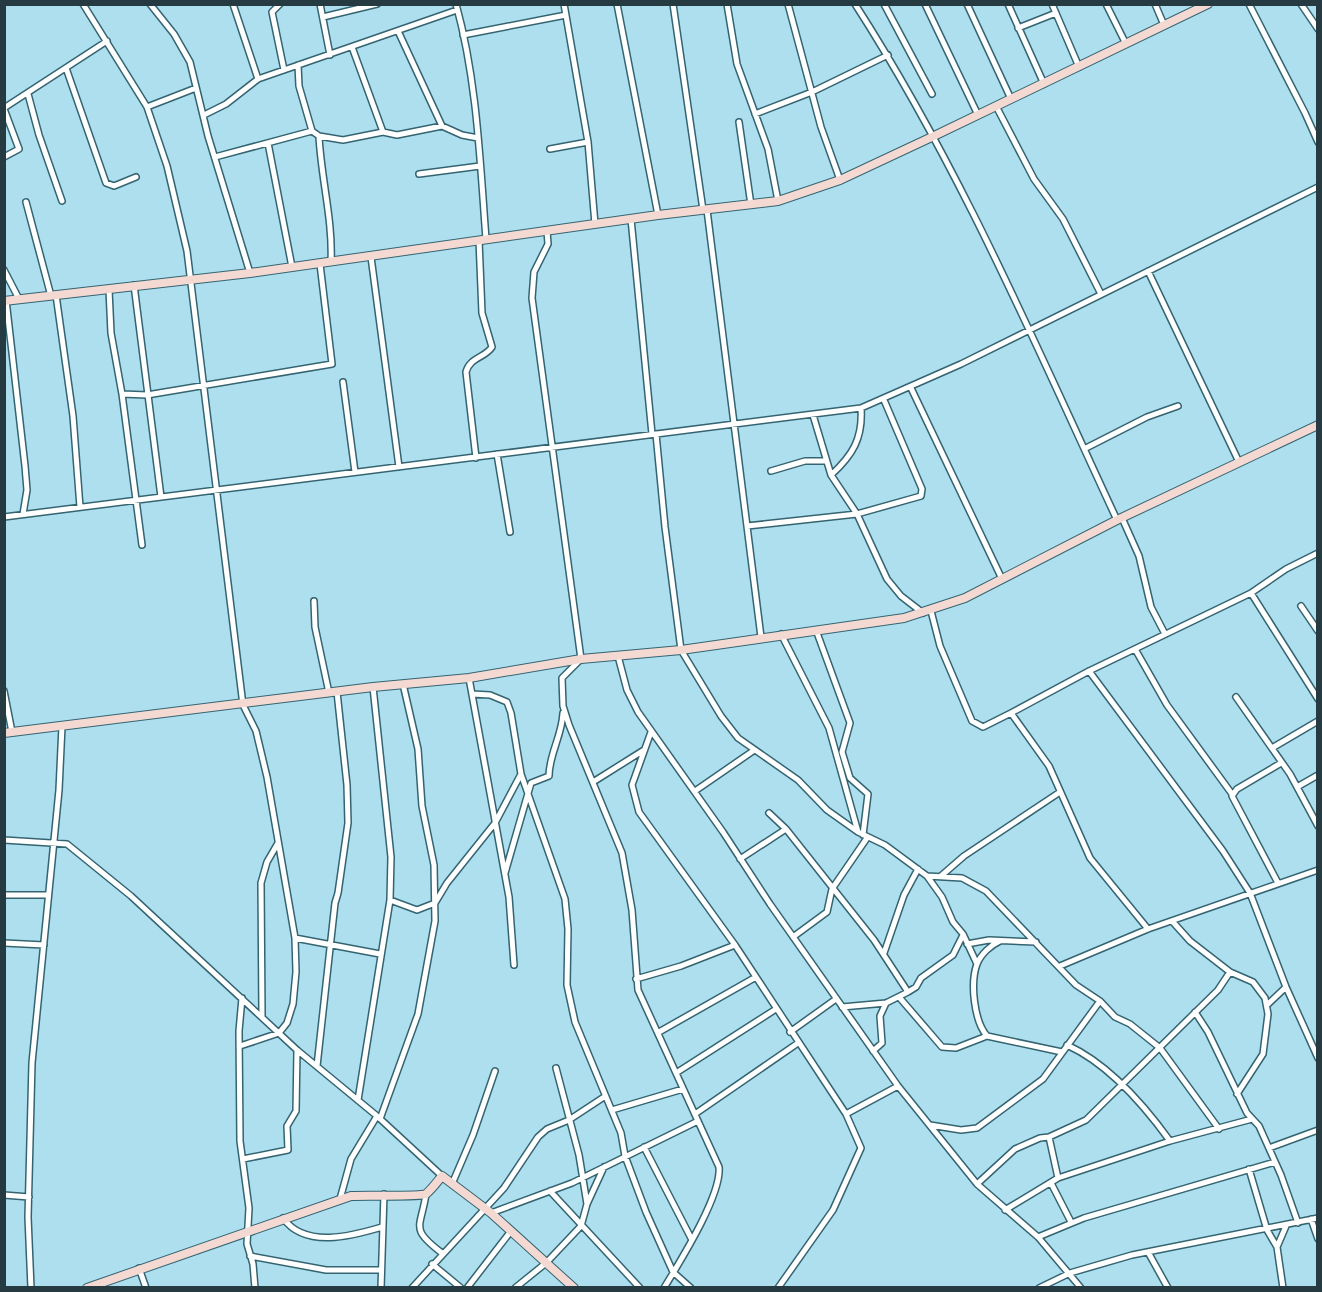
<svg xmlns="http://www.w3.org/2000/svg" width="1322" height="1292" font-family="Georgia,serif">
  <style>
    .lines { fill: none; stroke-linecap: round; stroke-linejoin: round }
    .street-casing { stroke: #356471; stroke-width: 8 }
    .secondary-casing { stroke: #356471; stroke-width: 10 }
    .street { stroke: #fff; stroke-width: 5 }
    .secondary { stroke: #f3d9d1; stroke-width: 8 }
  </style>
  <rect width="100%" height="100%" fill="#addfef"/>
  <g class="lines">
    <defs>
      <path id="street" d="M83,4L147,107L167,166L187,251L243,705L256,731L267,777L295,938L296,972L293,1004L287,1023L279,1033L240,1046
        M150,4L174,34L190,62L208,136L250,273
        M233,4L258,79
        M280,4L272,12L284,70
        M320,4L330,55
        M456,4C477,80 480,161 486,239
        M564,4L588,142L595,224
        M617,4L658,215
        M673,4L703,210
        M727,4L737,64L768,149L778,201
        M788,4L821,127L840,180
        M855,4C960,167 1036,346 1117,520
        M884,4L932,94
        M925,4L978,115
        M967,4L1011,99
        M1008,4L1044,84
        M1052,4L1079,67
        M1106,4L1126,44
        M1155,4L1164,25
        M1249,4L1305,113L1318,142
        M1301,4L1318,29
        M323,17L377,4
        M1018,28L1056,13
        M398,31L442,126L462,135L478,138
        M463,35L566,15
        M352,47L383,132
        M298,65L299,86L312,131
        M66,68L106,183L114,186L136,177
        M28,94L39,135L62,201
        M996,106L1034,179L1063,219L1101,294
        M147,107L196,88
        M4,108L107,41
        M4,109L19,149L4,157
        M755,114L812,92L888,55
        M204,115L226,104L258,79L457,10
        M739,122L751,205
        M319,136C321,178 333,220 331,262
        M268,143L292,267
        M550,149L588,142
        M215,157L312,131L319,136L343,140L383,132L397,135L442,126
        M419,174L480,166
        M26,202L51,296
        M707,210L761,637
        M631,219L652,434
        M547,231L548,244L534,272L532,298L581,659L562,678L563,706L569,725L622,853L632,910L638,990L719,1167C722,1195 679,1263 664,1288
        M371,257L399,467
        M4,270L19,299
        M1148,271L1239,462
        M134,285L161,497
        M109,290L111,333L122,394L147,395L332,364L320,264
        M56,295L73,416L80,507
        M6,300L25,466L27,490L23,514
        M343,382L355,472
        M911,388L1002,579
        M122,394L142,545
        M813,415L831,475L857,514L887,579L901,596L923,613
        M656,434L665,527L681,650L721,716L738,738L798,780L827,810L858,832
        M1086,448L1147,417L1178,406
        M497,454L510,532
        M476,458L466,372C470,357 485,358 492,347L482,313L479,240
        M771,471L805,461H826
        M831,475C853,455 863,438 861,408
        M4,517L861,408L961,364L1318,187
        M1122,518L1139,556L1151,607L1165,634
        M747,526L857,514L921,496L922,489L884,400
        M1251,593L1318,699
        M314,601L315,627L329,693
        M1301,606L1318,631
        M931,611L940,646L972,721L983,727L1011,713
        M816,630L850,723L842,752L850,778L868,794L863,835
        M781,634L829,728L858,832L885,845L927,876L942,897L953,922L963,934L977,964
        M1135,649L1167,705L1232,794
        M618,656L627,690L638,712L723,832L770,904L898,1086L977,1184L1038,1237L1081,1288
        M1089,671L1223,851L1250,893L1286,987L1318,1058
        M469,678L509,897L514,965
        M4,691L12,732
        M1236,697L1290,774L1318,826
        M651,732L632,785L639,812L735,945L846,1114L861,1148L833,1210L778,1288
        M1272,748L1318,721
        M521,774L565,899L568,929L567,985L575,1022L621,1133L625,1156L646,1212L673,1272L691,1288
        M593,782L644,750
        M1297,787L1318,775
        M695,791L753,751
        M769,813L786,829L874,940L908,992
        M4,840L67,844L131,896L297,1050L377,1116L442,1176
        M740,859L786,829
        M505,873L531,783L549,776C549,754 562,736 563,713
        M927,876L962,878L986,891L1076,985L1100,1001L1115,1017L1130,1024L1160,1048L1219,1129
        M941,876L964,856L1060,792
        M1278,883L1232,796L1237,789L1281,763
        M4,895H47
        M390,900L417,910L435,903L447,883L495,823L521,774L511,713L507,702L490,695L472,694
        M1172,921L1190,941L1230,972L1253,982L1265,998L1268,1014L1263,1054L1237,1094
        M1148,929L1090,858L1049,766L1011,713L1089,671L1251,593L1286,569L1318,553
        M793,937L827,912L832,889L867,838
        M295,938L380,954
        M4,943L44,945
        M967,944L989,940L1036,942
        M884,953L904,895L918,869
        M1060,966L1148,929L1318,870
        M636,979L681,966L735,945
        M899,997L942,1047L956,1048L987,1036L1062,1052
        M242,998L239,1031L240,1141L249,1208L247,1244L253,1264L255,1288
        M1267,1005L1286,987
        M842,1007L886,1003L908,992L916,987L921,978L953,955L963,935
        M1195,1012L1208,1032L1247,1113L1259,1126L1281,1175L1298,1223
        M262,1016L261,883L267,862L278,843
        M659,1032L756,977
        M790,1032L836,999
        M987,1036C974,1021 970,983 977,964C981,954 991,945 1000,941
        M1067,1045C1109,1064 1144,1105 1170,1141
        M873,1051L882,1043L880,1016L886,1003
        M317,1066L335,903L338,893L348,823L347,785L337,692
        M556,1068L579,1155L587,1204
        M676,1073L776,1009
        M358,1100L390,900L391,857L373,687
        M612,1110L683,1089
        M695,1114L798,1043
        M846,1114L898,1086
        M380,1119L418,1014L435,921L434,865L422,806L418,749L403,684
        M930,1125L961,1130L977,1128L1043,1079L1100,1001
        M1049,1137L1058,1178
        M644,1147L692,1240
        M1269,1148L1318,1130
        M243,1159L288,1150L287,1126L296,1111L297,1050
        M1249,1169L1267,1230L1277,1247
        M1051,1183L1071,1222
        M452,1184L473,1135L495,1071
        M977,1184L1015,1149L1040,1138L1049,1137L1086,1120L1218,990L1230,972
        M550,1191L640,1288
        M426,1194C421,1228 409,1228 442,1253
        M4,1195L29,1197
        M340,1199L351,1159L377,1116
        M1005,1210L1058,1178L1170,1141L1252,1119
        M491,1213L572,1183L698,1121
        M283,1218C305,1249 352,1236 382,1227
        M1311,1219L1318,1239
        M1038,1237L1084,1218L1275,1162
        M1148,1252L1168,1288
        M250,1256L326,1270H381
        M432,1264L461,1288
        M139,1268L146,1288
        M31,1288L28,1217L32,1063L59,790L62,726
        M381,1288L384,1194
        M412,1288L504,1188L538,1137L547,1129L569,1120L604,1097
        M467,1288L511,1231
        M515,1288L546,1263L581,1226L587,1204L604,1167
        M1039,1288L1070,1273L1132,1255L1318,1218
        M1283,1288L1277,1247L1286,1226"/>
      <path id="secondary" d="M4,301L250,273L658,215L778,201L840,180L934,136L1208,4
        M4,733L373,687L469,678L581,659L681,650L904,618L965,598L1117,520L1318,425
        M87,1288L351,1196C364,1195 420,1197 426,1194C432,1189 437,1182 442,1176L491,1213L574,1288"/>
    </defs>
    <use href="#street" class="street-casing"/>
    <use href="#secondary" class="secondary-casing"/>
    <use href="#street" class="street"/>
    <use href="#secondary" class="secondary"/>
  </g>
  <rect width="1322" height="1292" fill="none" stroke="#263b41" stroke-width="12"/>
</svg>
